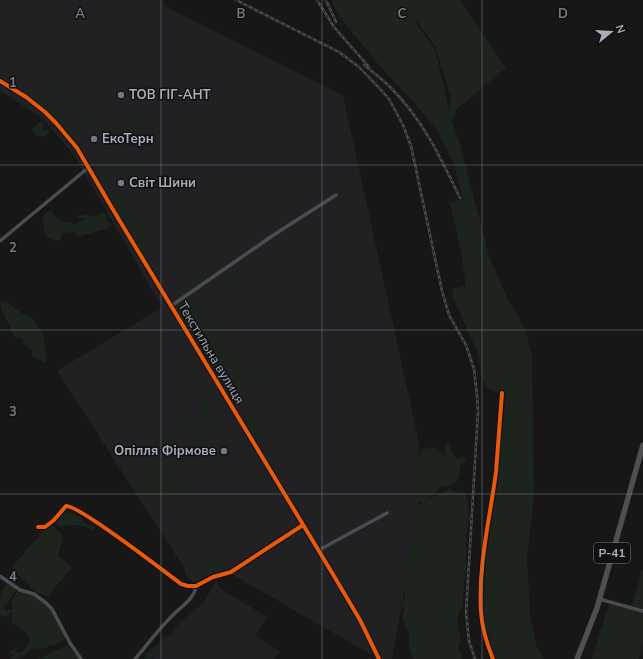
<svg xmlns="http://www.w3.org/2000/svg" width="643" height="659" font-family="'Nunito Sans',sans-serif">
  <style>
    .built { fill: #212123 }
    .green { fill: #1d241e; fill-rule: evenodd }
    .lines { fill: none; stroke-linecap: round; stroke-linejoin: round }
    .street { stroke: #4b4c50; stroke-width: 3.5 }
    .secondary { stroke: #4a4a4e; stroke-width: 5 }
    .primary { stroke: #4d4f52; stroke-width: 5.5 }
    .rail-casing { stroke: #4b4c4f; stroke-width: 2.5 }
    .rail { stroke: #111113; stroke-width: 1; stroke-dasharray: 3; stroke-linecap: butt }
    .cycleway-casing { stroke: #111113; stroke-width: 6 }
    .cycleway { stroke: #e8590c; stroke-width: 4 }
    .grid { fill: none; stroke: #757880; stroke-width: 1; stroke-opacity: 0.55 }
    .poi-dot { fill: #757880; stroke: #111113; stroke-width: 1.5 }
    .labels { text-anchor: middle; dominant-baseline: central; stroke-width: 3; stroke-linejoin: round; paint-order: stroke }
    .shield { fill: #111113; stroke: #7b7e86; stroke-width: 1 }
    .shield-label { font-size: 12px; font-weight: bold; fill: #a8adb8 }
    .poi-label { font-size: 13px; font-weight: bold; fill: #a8adb8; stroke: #111113; text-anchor: start }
    .street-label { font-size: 13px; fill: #a8adb8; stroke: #111113 }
    .grid-label { font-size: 13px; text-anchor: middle; font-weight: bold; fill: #757880; stroke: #111113; stroke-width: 3; stroke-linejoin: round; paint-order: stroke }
  </style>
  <rect width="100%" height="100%" fill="#171717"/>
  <path class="built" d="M0,0H164L165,6L343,95L419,443L417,520L392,659H379L223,569L193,582L57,371L162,307L74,155L42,118L0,91Z
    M216,582L220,586L219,588L267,617L255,635L280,652L274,659H154L171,638L173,631L179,623L203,603Z"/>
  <path class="green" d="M332,0H460L506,68L457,109L454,119H451L460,144L490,259L507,297L525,329L532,356L534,496L527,559L530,613L536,645L544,659H495L489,646L482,610L488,538L506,395L490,390L483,381L477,351L453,298L452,289L466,286L460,247L450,203L463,199L454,164L436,128L409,97L384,71L351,31L335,9ZM414,21L418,23L435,46L451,97L449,109L451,119L435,49Z
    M55,84L68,100L73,101L77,106L82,107L86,112H88L90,114V117L92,116L95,118L92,121L107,128L113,126L133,112L135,114C130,123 118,124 113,133L107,132L99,137L92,127L89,126L88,128L86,127H84V124L79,117L77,118L60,102L61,101L59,99L58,100L45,88Z
    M37,91L46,97L55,110L71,127L68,130H66L44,107L33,99L34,93Z
    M131,120H142L144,123L135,133L119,140L118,135Z
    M38,122H43L44,126L42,128L44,130L49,129L51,130L46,136L42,137L40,136H37L32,131L33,127L37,125Z
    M113,156L119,166H122L123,170C130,168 132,162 140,161L141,162L138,165L140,169L144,171L141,176L138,175L137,169L133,176H129L131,180L136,181L138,178L140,181L132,183L134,187L129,198L124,192L129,188L115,165L106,170L111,181L108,183L110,188L105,189C89,172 96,168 113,156Z
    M113,191L116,196L121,193L125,198L132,203L138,216L129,222L123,224L122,219L107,195V193Z
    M51,210L54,216L62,222C67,223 70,220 73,225L85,219V218L78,219L79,216L87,214L93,217L103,213L106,214L107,220L112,225L108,228L81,236L78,237L74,231L69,234L63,232L60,240L55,241L46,236L42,219L46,212Z
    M146,216L152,219L155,228C151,233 145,231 142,236L149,250V253C139,256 132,237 128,230L140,219Z
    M214,267H219C217,275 212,279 204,280L201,285L181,299L177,298V294L184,287L185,282L193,279L196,281C201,275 209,273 214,267Z
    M226,270H228L231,273L234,285H236L238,291L241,292L244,296L243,301L237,300C233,290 220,282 226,270Z
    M188,297L191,300L192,297H195L201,310L196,315L199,322L198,324L190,323C186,317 182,314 177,308L180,301Z
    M0,301L2,302L5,301L20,312L32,318L43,334L47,363L32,356L33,349H29L21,337L18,338L12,335C11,322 0,314 0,301Z
    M213,318L214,322L208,326L213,325L215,326C214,333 207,334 201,334V332L206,329L202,328L200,325L207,319Z
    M218,328L228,336L226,337L223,341L232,354H235L239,360L242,368L241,370H234L232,367L227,365L223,366L221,363L217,367L218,372L215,373L212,371L210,366L211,363C205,360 202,355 203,349H211L206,345L203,339L205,336Z
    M278,359C281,361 283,366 281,369L276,368V371C273,375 270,375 265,377C261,378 256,381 252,383L251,388H246L243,383L239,385L240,391L235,395L237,399V403L235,404L216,375L218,373H224L227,375L230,384H235L237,383L230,381L229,377L230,375L243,371L253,378L254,375L263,369L269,368Z
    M202,399H206L216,413L217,421L209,426L202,423L176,439L173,434L175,429C183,422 195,419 203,412V408L200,402Z
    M246,409L253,412C254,420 257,429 264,433L263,438L260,437L256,440C253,434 248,430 248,423H245L241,416L242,412Z
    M216,425L218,426L217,430C212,435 204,436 199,442L193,440L191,447L187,448L192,457L198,454V457L196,460L189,462C184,458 182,454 181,448L187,441L191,439L193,440C196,430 209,429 216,425Z
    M170,434L172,436L173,439L163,445C165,455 163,456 155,462L162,458H166C167,465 170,474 177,477L179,482L184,481L186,484C184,489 179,492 174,494L172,489L170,490L168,496L163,497L152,507L149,505V502L161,491L156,492L150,497L145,492L139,496L134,490L130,479L149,466L146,465L145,462L157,457L156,450L153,446L155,442L158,441V437H166Z
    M448,443L454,456L457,459L466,457V460L460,467C460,483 455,486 440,487L437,492L427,499L444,492L450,488L457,493L462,491L467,495L469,516L466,537V572L464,581L463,605L459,612L457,623L461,642L458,646L462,659H413L409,646V635L402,617L404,611L401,603L405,599V592L402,590L397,591L394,588L404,583L406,577L404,567L406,561V557L413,534L416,506L426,500L422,502H417L412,495L417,472V465L421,449H426L433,447L437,450L443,456L445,455V445Z
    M212,444L218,447V453L221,461L220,463L216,458L215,460L211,459L208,454L203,453V451Z
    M61,512L72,513L81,517L84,523L88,525L93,524L95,529L94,531C83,524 71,524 59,527L56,522Z
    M51,524L63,536L58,556L72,567L48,596L37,593L14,571L12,567L44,530Z
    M201,553H207L210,562H214L215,557L221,558L224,565L227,566V568L217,575H206L208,565Z
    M198,556H199L202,557L203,561C198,568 205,571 205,577L201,579L199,583C190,582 183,575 185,566H187L190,570L188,573L190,572L191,575L196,574L197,572L194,568L195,566L198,565Z
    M643,568V609L632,606Z
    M5,585H10L15,587L16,591L9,601L3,606L6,610H13L11,602L17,591L30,596L36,595L42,603L55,612L67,634L65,639L58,644L49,646L46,648L30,650L24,656L17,659H10L14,655H10L9,651H12L14,647H17L16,652H21L28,645L30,641C28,633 19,626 12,622V613L10,612L8,616L5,617L0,615V596Z
    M609,604L643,612V641L639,659H592Z
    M169,635L171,636L172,638C162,653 162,659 143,659L153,648L158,645L163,637Z
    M68,645L79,659H38Z"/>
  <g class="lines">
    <path class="street" d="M0,241L88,168
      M171,306L275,234L336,195
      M38,527H45L54,520L66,506C79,505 165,572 181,584L188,586H196L213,577L231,572L303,525
      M319,550L387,513
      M0,576L20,590L34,594L46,603L52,609L70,643L81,659
      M599,599L643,611
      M135,659C147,645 158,630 171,617C180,607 194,600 196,586
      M493,659C487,644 482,628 481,612C478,565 490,518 496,472C498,446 500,420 502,393"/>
    <path class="secondary" d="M0,81L26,97L45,112L56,123L77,148L115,213L334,576L360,620L379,659"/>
    <path class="primary" d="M577,659L597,608L643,445"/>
    <defs>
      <path id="rail" d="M236,0L339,52L359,67L382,91L389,99L403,125L411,146L442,291L449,315L466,345L474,369L477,396L478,412L466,613L469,641L475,659
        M317,0L334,27L369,67
        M326,0L336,22
        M364,65C373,72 382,79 390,87C422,118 441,158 460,198"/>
    </defs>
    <use href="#rail" class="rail-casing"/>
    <use href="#rail" class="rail"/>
    <defs>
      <path id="cycleway" d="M0,81L26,97L45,112L56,123L77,148L115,213L334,576L360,620L379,659
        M38,527H45L54,520L66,506C79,505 165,572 181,584L188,586H196L213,577L231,572L303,525
        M493,659C487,644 482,628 481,612C478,565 490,518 496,472C498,446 500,420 502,393"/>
    </defs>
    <use href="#cycleway" class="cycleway-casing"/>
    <use href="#cycleway" class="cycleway"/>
  </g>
  <path class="grid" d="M161,0V659M322,0V659M482,0V659M0,165H643M0,330H643M0,494H643"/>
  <g class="poi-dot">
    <circle cx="121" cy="95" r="4"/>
    <circle cx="94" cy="139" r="4"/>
    <circle cx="121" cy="183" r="4"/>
    <circle cx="224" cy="451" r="4"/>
  </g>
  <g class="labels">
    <rect class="shield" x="594" y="543" width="36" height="20" rx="3"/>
    <g class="shield-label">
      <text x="612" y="553">Р-41</text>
    </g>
    <g class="poi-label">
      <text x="129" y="95">ТОВ ГІГ-АНТ</text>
      <text x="102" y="139">ЕкоТерн</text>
      <text x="129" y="183">Світ Шини</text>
      <text x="216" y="451" text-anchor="end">Опілля Фірмове</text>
    </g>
    <g class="street-label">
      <text transform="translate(211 353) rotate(59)">Текстильна вулиця</text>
    </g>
  </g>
  <g class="grid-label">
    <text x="80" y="18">A</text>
    <text x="241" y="18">B</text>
    <text x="402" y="18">C</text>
    <text x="563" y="18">D</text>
    <text x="13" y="87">1</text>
    <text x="13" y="252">2</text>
    <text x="13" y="416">3</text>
    <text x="13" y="581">4</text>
  </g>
  <g transform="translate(611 32) rotate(72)" stroke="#111113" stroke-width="3" paint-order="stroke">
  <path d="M0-3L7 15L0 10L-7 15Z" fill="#a8adb8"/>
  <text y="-6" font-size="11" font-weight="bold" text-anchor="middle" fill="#a8adb8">N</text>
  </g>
</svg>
